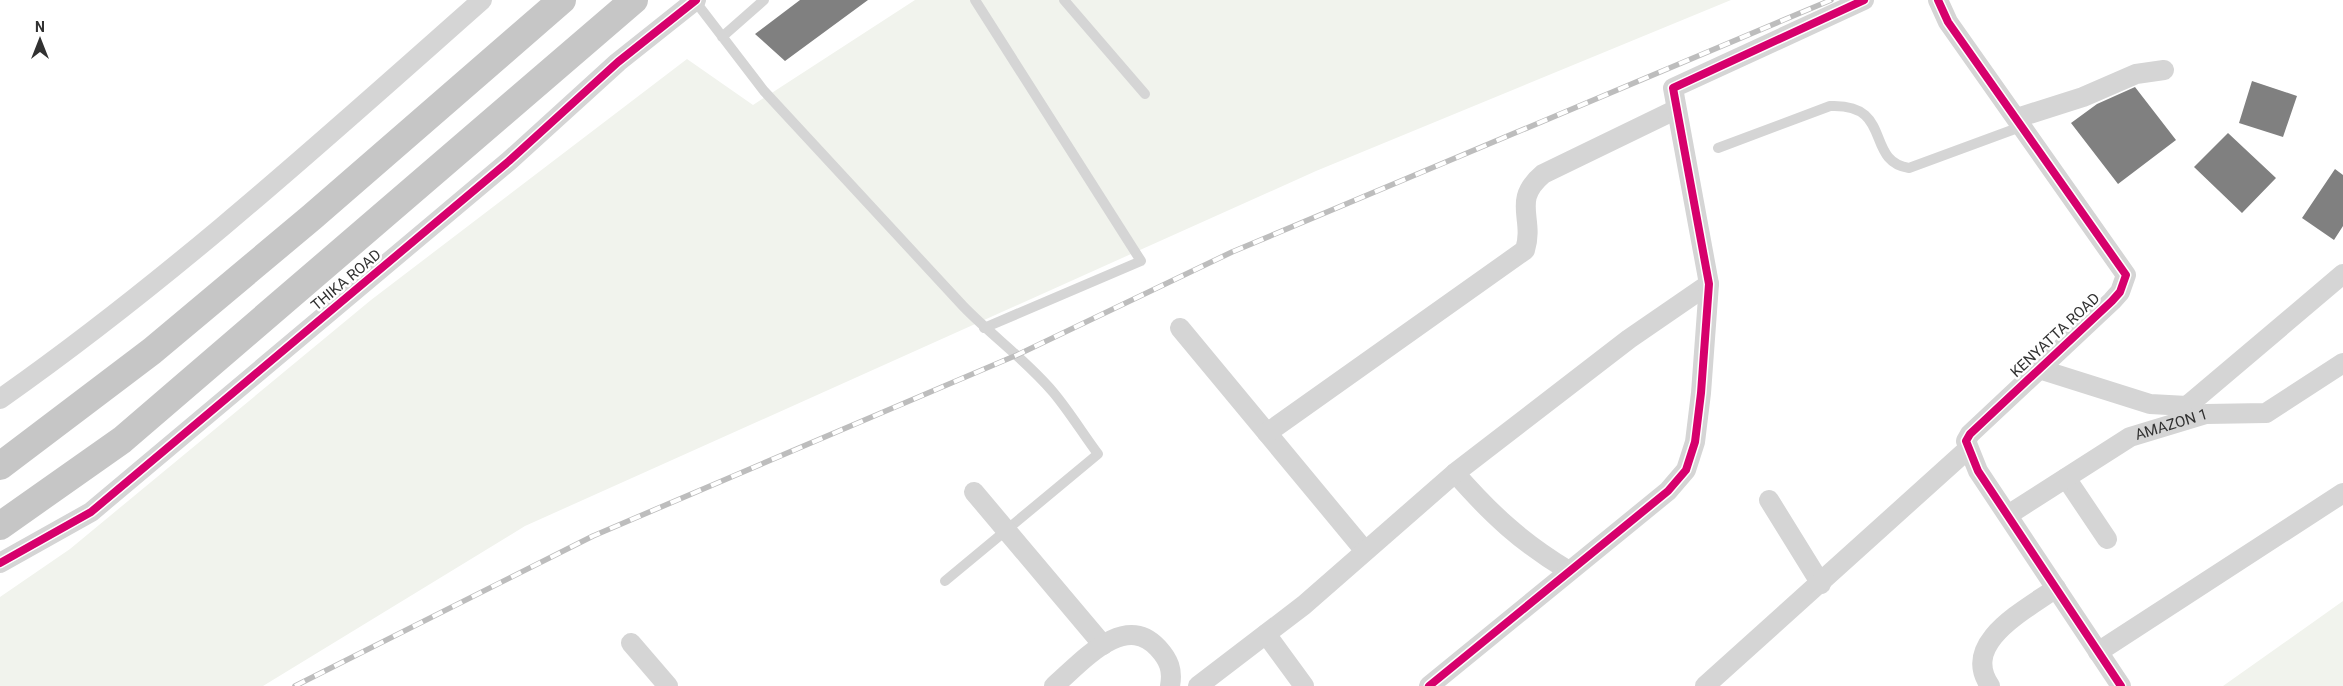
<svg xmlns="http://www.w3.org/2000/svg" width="2343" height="686" font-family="Roboto,sans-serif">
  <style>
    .green { fill: #f1f3ed }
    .building { fill: #808080 }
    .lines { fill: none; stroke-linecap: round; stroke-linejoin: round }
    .service { stroke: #d5d5d5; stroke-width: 10 }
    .minor { stroke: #d5d5d5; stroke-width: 20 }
    .trunk { stroke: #c6c6c6; stroke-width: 28 }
    .rail-casing { stroke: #bdbdbd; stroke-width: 5.5 }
    .rail { stroke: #fff; stroke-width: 4; stroke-dasharray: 11; stroke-linecap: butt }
    .cycleway-casing { stroke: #fff; stroke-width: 11 }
    .cycleway { stroke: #d6006c; stroke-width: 8 }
    .labels { text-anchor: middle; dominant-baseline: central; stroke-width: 5; stroke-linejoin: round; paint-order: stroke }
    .street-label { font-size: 15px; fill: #313131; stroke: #fff }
  </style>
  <rect width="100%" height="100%" fill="#fff"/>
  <path class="green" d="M915,0H1731L1316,171L525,526L263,686H0V597L70,549L371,300L687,59L753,105Z
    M2343,601V686H2223Z"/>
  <path class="building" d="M800,0H868L785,61L755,34Z
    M2252,81L2297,96L2283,137L2239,123Z
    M2135,87L2176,140L2118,184L2071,123L2097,104Z
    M2228,133L2276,178L2242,213L2194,167Z
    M2335,169L2343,175V226L2334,240L2302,218Z"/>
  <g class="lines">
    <path class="service" d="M975,0L1141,261L984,328
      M1064,0L1145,94
      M695,1L764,91L963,306C992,336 1026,360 1053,392C1069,411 1083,434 1098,454L945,581
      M722,37L764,0
      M1718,148L1830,106C1894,103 1864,161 1909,168L2023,126"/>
    <g class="minor">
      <path d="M1938,0L1948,22L2126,275L2120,292L2112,301L1970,434L1966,441L1978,471L2121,686"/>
      <path d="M2017,118L2083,97L2136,74L2164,70"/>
      <path d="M1180,328L1365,551"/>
      <path d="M2039,369L2150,404L2187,406L2343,274"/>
      <path d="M0,399C171,279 326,138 482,0"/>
      <path d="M1267,433L1525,250C1535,218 1511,201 1543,174L1675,110"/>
      <path d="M1455,473C1492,515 1521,542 1569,571"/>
      <path d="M2066,478L2107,539"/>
      <path d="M974,492L1103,645"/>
      <path d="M1769,500L1821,584"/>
      <path id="s1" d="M2008,515L2130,437L2206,414L2266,413L2343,363"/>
      <path d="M0,563L91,512L509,161L618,62L696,0"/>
      <path d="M1266,634L1304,686"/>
      <path d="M631,643L668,686"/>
      <path d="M2098,652L2343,493"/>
      <path d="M1054,686C1081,663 1124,611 1158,648C1169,660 1173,670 1170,686"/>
      <path d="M1198,686L1304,605L1455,473L1629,339L1709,284"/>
      <path d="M1429,686L1668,491L1686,470L1695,442L1701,393L1709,284L1673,88L1864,0"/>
      <path d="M1705,686L1968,449"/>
      <path d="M1990,686C1960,642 2026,610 2056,588"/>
    </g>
    <path class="trunk" d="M0,466L152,351L312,217L562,0
      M0,526L122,440L634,0"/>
    <defs>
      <path id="rail" d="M295,686L593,536L1017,355L1232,252L1831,0"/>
    </defs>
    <use href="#rail" class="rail-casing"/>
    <use href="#rail" class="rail"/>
    <defs>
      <path id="cycleway" d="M1938,0L1948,22L2126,275L2120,292L2112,301L1970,434L1966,441L1978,471L2121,686
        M0,563L91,512L509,161L618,62L696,0
        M1429,686L1668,491L1686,470L1695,442L1701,393L1709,284L1673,88L1864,0"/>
    </defs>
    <use href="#cycleway" class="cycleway-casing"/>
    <use href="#cycleway" class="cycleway"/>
  </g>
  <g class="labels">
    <g class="street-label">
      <text transform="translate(346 280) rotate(-40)">THIKA ROAD</text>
      <text transform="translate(2055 335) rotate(-43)">KENYATTA ROAD</text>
      <text stroke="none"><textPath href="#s1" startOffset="188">AMAZON 1</textPath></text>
    </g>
  </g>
  <g transform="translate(40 40)" stroke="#ffffff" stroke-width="4" paint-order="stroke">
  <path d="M0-4L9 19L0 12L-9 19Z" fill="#313131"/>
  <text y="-8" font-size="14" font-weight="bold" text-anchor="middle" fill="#313131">N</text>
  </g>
</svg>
